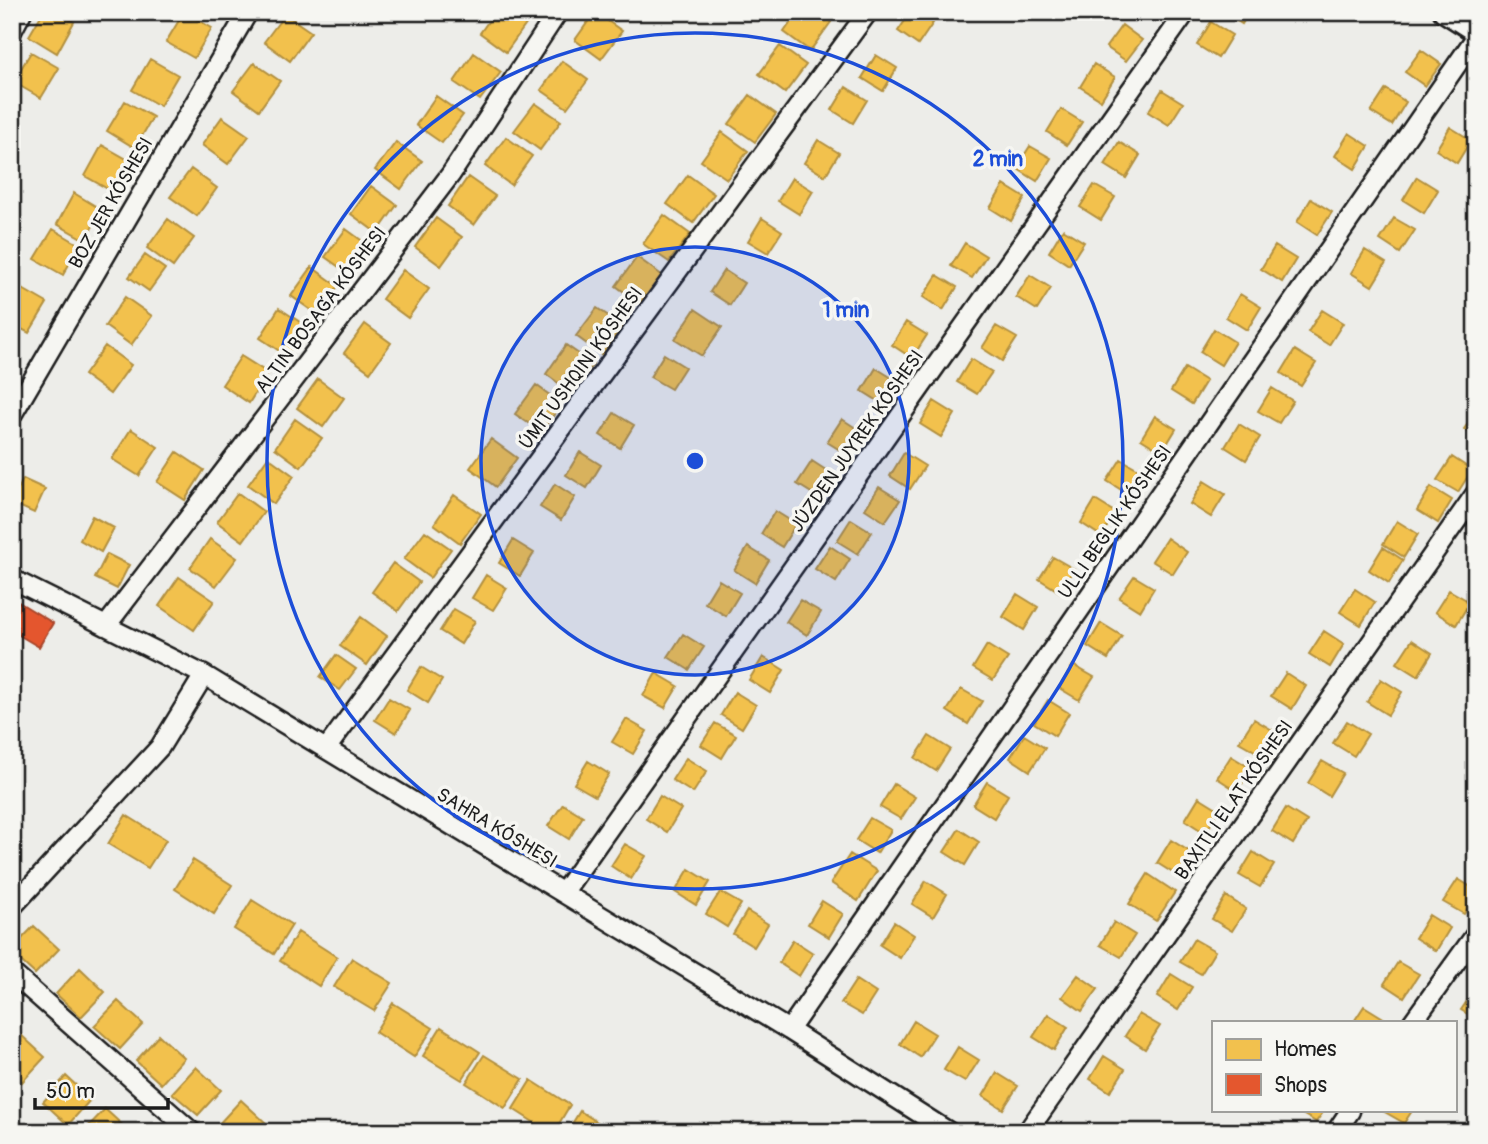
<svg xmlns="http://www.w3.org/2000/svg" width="1488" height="1144" font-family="Pangolin,sans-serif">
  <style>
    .homes { fill: #f2c14e; stroke: #b2903f; stroke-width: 2 }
    .shops { fill: #e4572e; stroke: #a84529; stroke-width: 2 }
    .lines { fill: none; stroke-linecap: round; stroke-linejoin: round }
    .minor-casing { stroke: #1c1c1c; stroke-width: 23 }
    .minor { stroke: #f6f6f2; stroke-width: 18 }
    .ring { fill: none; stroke: #1d4ed8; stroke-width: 3.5 }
    .labels { text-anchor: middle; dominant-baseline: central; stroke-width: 7; stroke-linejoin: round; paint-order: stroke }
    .street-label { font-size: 19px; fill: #1c1c1c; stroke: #f6f6f2 }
    .centre { fill: #1d4ed8; stroke: #f6f6f2; stroke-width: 3.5 }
    .ring-label { font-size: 21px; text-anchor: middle; font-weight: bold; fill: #1d4ed8; stroke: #f6f6f2; stroke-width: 7; stroke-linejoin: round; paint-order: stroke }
  </style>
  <rect width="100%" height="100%" fill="#edede9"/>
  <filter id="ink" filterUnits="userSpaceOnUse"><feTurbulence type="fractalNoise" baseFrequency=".0143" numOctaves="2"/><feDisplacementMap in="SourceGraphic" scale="14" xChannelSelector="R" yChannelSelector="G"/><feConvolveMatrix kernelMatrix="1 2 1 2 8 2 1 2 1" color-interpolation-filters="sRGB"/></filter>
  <g filter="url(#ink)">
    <path class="homes" d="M43,12H58L74,22L57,53L29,36Z
      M184,12L212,28L194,58L166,42Z
      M495,12H512L527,23L506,52L480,33Z
      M595,12L622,31L601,59L575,40Z
      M798,12H817L831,22L810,51L784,32Z
      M911,12H918L933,23L918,45L898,31Z
      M1223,12H1249L1242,24Z
      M285,14L311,32L290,61L264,42Z
      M1211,22L1232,35L1218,58L1197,45Z
      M1122,25L1142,40L1126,61L1106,47Z
      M780,46L806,65L785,93L759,74Z
      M1421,50L1441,64L1425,86L1405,72Z
      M31,52L59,68L41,98L13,82Z
      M474,53L501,72L480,100L454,82Z
      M876,55L897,68L883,91L862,78Z
      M150,59L178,75L160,106L132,90Z
      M562,61L588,80L567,108L541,90Z
      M254,63L280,81L259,110L233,91Z
      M1094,64L1115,77L1101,100L1080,87Z
      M846,87L867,100L853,123L832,110Z
      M1386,89L1406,102L1392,125L1371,112Z
      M1162,90L1183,103L1169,125L1148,112Z
      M750,95L776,114L755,142L729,124Z
      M436,96L463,115L442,143L416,125Z
      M125,101L153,117L135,148L107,131Z
      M535,103L561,121L540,150L514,131Z
      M1061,109L1082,122L1067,145L1047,132Z
      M222,117L249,136L228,164L202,145Z
      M1450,127L1471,140L1457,163L1436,150Z
      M722,132L748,151L727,179L701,161Z
      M1349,133L1369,146L1355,169L1335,156Z
      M506,137L532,156L511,185L485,166Z
      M818,140L839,153L825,176L804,163Z
      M396,142L422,161L401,189L375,170Z
      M1119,142L1140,155L1126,178L1105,165Z
      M102,145L130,161L113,192L85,176Z
      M1030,146L1051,158L1037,181L1016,168Z
      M191,169L217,188L197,216L170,197Z
      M688,175L714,194L693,223L667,204Z
      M468,177L495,196L474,225L448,206Z
      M1417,177L1438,190L1424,213L1403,200Z
      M792,178L813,191L799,214L778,201Z
      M1004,185L1025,198L1011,221L990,208Z
      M1094,185L1115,197L1101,220L1080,207Z
      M371,186L397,205L377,233L351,214Z
      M74,193L102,210L85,240L57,224Z
      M1311,199L1332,212L1317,235L1297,222Z
      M664,215L690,234L669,262L643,244Z
      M436,218L462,237L441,266L415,247Z
      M762,218L782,231L768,253L748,241Z
      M1394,218L1415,230L1400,253L1380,240Z
      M168,219L194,238L173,267L147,248Z
      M53,229L80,245L63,275L35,259Z
      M346,229L372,248L352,276L325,257Z
      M1063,229L1084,242L1069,265L1049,252Z
      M965,243L986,256L972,278L951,266Z
      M1275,246L1296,259L1282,282L1261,269Z
      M1365,250L1386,263L1372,286L1351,273Z
      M145,255L165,269L149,291L129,277Z
      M637,257L663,276L642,305L616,286Z
      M312,267L338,286L318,315L291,296Z
      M403,270L429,289L408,318L382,299Z
      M724,270L744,283L730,305L710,292Z
      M937,275L957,287L943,310L923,297Z
      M1030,275L1051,288L1037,310L1016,297Z
      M19,287L47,303L29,333L12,324V298Z
      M1240,294L1261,307L1247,330L1226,317Z
      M125,297L152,316L131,345L105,326Z
      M279,308L306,326L287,356L260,338Z
      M597,308L623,326L602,355L576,336Z
      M695,309L722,327L702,356L675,339Z
      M1322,310L1343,323L1329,345L1308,332Z
      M906,322L927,335L912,358L892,345Z
      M365,324L391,343L370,372L344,353Z
      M996,326L1017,338L1002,361L982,348Z
      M1214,329L1235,342L1221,365L1200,352Z
      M566,345L593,364L572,393L546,374Z
      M105,346L131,365L110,394L84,375Z
      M1295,350L1316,363L1301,386L1281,373Z
      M664,354L685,367L671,389L650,377Z
      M241,356L268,373L249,403L222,385Z
      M971,359L992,372L977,394L957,382Z
      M876,368L897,381L883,404L862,391Z
      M1185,368L1206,381L1192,404L1171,391Z
      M318,379L344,398L323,427L297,408Z
      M536,385L562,404L541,432L515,414Z
      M1272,388L1293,401L1279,423L1258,411Z
      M934,401L955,414L941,437L920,424Z
      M614,413L634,425L620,448L600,435Z
      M1476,413V437L1464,429Z
      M1155,416L1176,429L1162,452L1141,439Z
      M295,419L322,438L301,467L275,448Z
      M842,419L862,432L848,455L827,442Z
      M1239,424L1260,437L1246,460L1225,447Z
      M131,429L158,447L139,476L112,459Z
      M491,439L517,458L496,487L470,468Z
      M177,452L204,470L185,500L157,482Z
      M580,452L601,465L587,488L566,475Z
      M904,453L925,466L910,489L890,476Z
      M268,457L294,476L274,504L248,485Z
      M1452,457L1472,470L1458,492L1437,480Z
      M1121,459L1142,471L1128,494L1107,481Z
      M812,461L832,474L818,497L797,484Z
      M23,479L45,489L34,513L12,503Z
      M1204,481L1225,494L1211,517L1190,504Z
      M555,484L575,497L561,520L540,507Z
      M879,487L900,500L885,522L865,509Z
      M1431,487L1452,500L1438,523L1417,510Z
      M238,493L264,512L243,541L217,522Z
      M454,495L481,514L460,543L434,524Z
      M1095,500L1116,513L1101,536L1081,523Z
      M775,511L796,524L782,547L761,534Z
      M92,516L114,528L101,552L80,540Z
      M851,519L872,532L858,554L837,541Z
      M1397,521L1418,534L1404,557L1383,544Z
      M425,531L451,549L430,578L404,559Z
      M1167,538L1187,552L1173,574L1152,561Z
      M210,539L237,558L216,586L190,568Z
      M513,540L534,553L520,576L499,563Z
      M830,546L850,559L836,582L815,569Z
      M748,547L769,560L755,583L734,570Z
      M1383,547L1403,560L1389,583L1369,570Z
      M107,554L129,565L117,589L95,578Z
      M1053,557L1074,569L1060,592L1039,579Z
      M393,563L419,582L398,611L372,592Z
      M486,575L507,588L493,610L472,598Z
      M1134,576L1154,588L1140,611L1119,598Z
      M179,577L214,601L194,630L159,606Z
      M719,580L740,593L726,616L705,603Z
      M1355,589L1375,602L1361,625L1340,612Z
      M1449,590L1470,602L1456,625L1435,612Z
      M1017,594L1038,607L1024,630L1003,617Z
      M800,600L821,612L807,635L786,622Z
      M454,609L475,621L461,644L440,631Z
      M361,617L387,636L367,665L340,646Z
      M1101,623L1122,636L1108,659L1087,646Z
      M1324,631L1344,644L1330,667L1309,654Z
      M683,634L704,647L689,670L668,657Z
      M1412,640L1432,653L1418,676L1397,663Z
      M987,645L1008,658L993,680L973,668Z
      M336,655L356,669L340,690L320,677Z
      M763,657L784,670L770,693L749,680Z
      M1073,665L1094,677L1079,700L1059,688Z
      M421,667L442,680L428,703L407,690Z
      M656,673L678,686L665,708L643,696Z
      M1286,673L1306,686L1292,709L1271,696Z
      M1381,679L1402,692L1388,715L1367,702Z
      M961,689L982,701L968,724L947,711Z
      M735,692L756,705L742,728L721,715Z
      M389,698L410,710L396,733L375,720Z
      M1048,700L1069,713L1055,736L1034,723Z
      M626,719L647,731L633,754L612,742Z
      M1254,719L1274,731L1260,754L1239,742Z
      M1347,721L1368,734L1354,756L1333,743Z
      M715,723L736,735L722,758L701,745Z
      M1024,735L1045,748L1030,771L1010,758Z
      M929,736L950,749L936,771L915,758Z
      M1231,756L1252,769L1237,791L1217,778Z
      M686,758L707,771L693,793L672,780Z
      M588,761L609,774L595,796L574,784Z
      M1322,761L1343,773L1329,796L1308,783Z
      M987,782L1008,795L994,818L973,805Z
      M894,784L915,797L901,819L880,807Z
      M660,796L681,809L667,832L646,819Z
      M1199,797L1220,810L1205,833L1185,820Z
      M563,804L583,816L569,839L548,826Z
      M1286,808L1307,821L1293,844L1272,831Z
      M126,815L166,840L148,868L108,844Z
      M870,818L891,830L877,853L856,840Z
      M959,829L979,842L965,865L944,852Z
      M1171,840L1192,853L1178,876L1157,863Z
      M625,844L646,856L631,879L611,866Z
      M1253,852L1274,865L1260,887L1239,875Z
      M850,854L877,871L858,901L831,883Z
      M193,860L232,885L214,914L175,889Z
      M689,869L710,882L696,905L675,892Z
      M1148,874L1175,892L1156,921L1129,904Z
      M1458,879L1476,890V896L1464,914L1443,902Z
      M926,881L947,894L933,917L912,904Z
      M720,892L741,904L727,927L706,914Z
      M1226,896L1246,909L1232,931L1212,919Z
      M252,900L292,925L274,954L234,929Z
      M822,901L843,914L829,937L808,924Z
      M747,911L768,924L754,947L733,934Z
      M1429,915L1450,928L1436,951L1415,938Z
      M894,922L914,935L900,958L880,945Z
      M1114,922L1135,935L1121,957L1100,945Z
      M34,926L59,949L35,974L12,953V949Z
      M298,932L337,957L319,986L280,961Z
      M1194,939L1215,951L1201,974L1180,962Z
      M793,940L813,953L799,976L779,963Z
      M352,958L392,983L374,1011L334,987Z
      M1398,962L1419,974L1404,997L1384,984Z
      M80,968L105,992L81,1017L56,994Z
      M1171,974L1192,987L1178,1010L1157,997Z
      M1078,975L1098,989L1082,1011L1062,997Z
      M856,980L876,993L862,1015L841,1003Z
      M1476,988V1019L1461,1010Z
      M118,1001L143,1024L120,1049L94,1026Z
      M393,1003L433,1028L414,1057L375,1032Z
      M1364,1006L1385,1019L1382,1023H1353Z
      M1048,1014L1068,1027L1054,1050L1033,1037Z
      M1139,1014L1160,1026L1145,1049L1125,1036Z
      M914,1021L935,1034L920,1057L900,1044Z
      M441,1027L480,1052L462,1080L423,1056Z
      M20,1034L45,1057L22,1082L12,1073V1042Z
      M159,1035L184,1058L161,1084L136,1061Z
      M958,1047L979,1060L965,1082L944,1070Z
      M484,1055L523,1079L505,1108L466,1083Z
      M1104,1056L1125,1069L1110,1092L1090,1079Z
      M196,1067L221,1090L198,1115L172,1093Z
      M997,1073L1018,1086L1003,1109L983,1096Z
      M66,1076L91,1099L68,1125L43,1102Z
      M531,1080L570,1105L554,1132H549L513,1109Z
      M241,1100L266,1123L258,1132H224L217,1126Z
      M105,1109L130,1132H83Z
      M580,1111L613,1132H567Z
      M1297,1111H1324L1316,1122Z
      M1383,1111H1412L1404,1123Z"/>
    <path class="shops" d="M12,598L53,623L39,647L12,631Z"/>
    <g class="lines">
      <defs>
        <path id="minor" d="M1443,12L1476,33
          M12,31L22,12
          M12,415L248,12
          M12,579L204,675L789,1030L949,1132
          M106,626L451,174L558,12
          M326,749L868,12
          M563,893L1186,12
          M12,907L160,747L204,675
          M12,973L192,1132
          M1412,1023L1476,934
          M789,1030L1476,37
          M1027,1132L1476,493
          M1336,1132L1350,1111"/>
      </defs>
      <use href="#minor" class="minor-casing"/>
      <use href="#minor" class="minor"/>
    </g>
  </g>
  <circle cx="695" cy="461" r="214" fill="#1d4ed8" fill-opacity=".12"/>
  <g class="ring">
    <circle cx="695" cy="461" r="214"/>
    <circle cx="695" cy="461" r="428"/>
  </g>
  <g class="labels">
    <g class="street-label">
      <text transform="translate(111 203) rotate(-60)">BOZ JER KÓSHESI</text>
      <text transform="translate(321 310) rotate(-53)">ALTIN BOSAǴA KÓSHESI</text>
      <text transform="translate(581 368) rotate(-54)">ÚMIT USHQINI KÓSHESI</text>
      <text transform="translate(857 441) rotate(-55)">JÚZDEN JUYREK KÓSHESI</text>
      <text transform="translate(1115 522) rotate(-55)">ULLI BEGLIK KÓSHESI</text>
      <text transform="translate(1234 800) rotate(-55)">BAXITLI ELAT KÓSHESI</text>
      <text transform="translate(497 828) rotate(31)">SAHRA KÓSHESI</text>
    </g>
  </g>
  <circle cx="695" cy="461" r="10" class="centre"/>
  <g class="ring-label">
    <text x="998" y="166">2 min</text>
    <text x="846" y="317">1 min</text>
  </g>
  <rect width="1488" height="1144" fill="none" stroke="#f6f6f2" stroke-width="42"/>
  <rect x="21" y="21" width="1446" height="1102" fill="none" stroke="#1c1c1c" stroke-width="2.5" filter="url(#ink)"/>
  <rect x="1212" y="1021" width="245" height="91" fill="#f6f6f2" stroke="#9f9f9c" stroke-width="2"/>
  <rect x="1226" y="1039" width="35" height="21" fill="#f2c14e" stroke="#9f9f9c" stroke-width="2"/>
  <text x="1274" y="1056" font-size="21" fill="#1c1c1c">Homes</text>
  <rect x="1226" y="1074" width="35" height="21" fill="#e4572e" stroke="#9f9f9c" stroke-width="2"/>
  <text x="1274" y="1092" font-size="21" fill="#1c1c1c">Shops</text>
  <path d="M35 1098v10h133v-10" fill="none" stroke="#1c1c1c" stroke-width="3.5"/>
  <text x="46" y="1098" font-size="21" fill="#1c1c1c" stroke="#f6f6f2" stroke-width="5" paint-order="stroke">50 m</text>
</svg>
